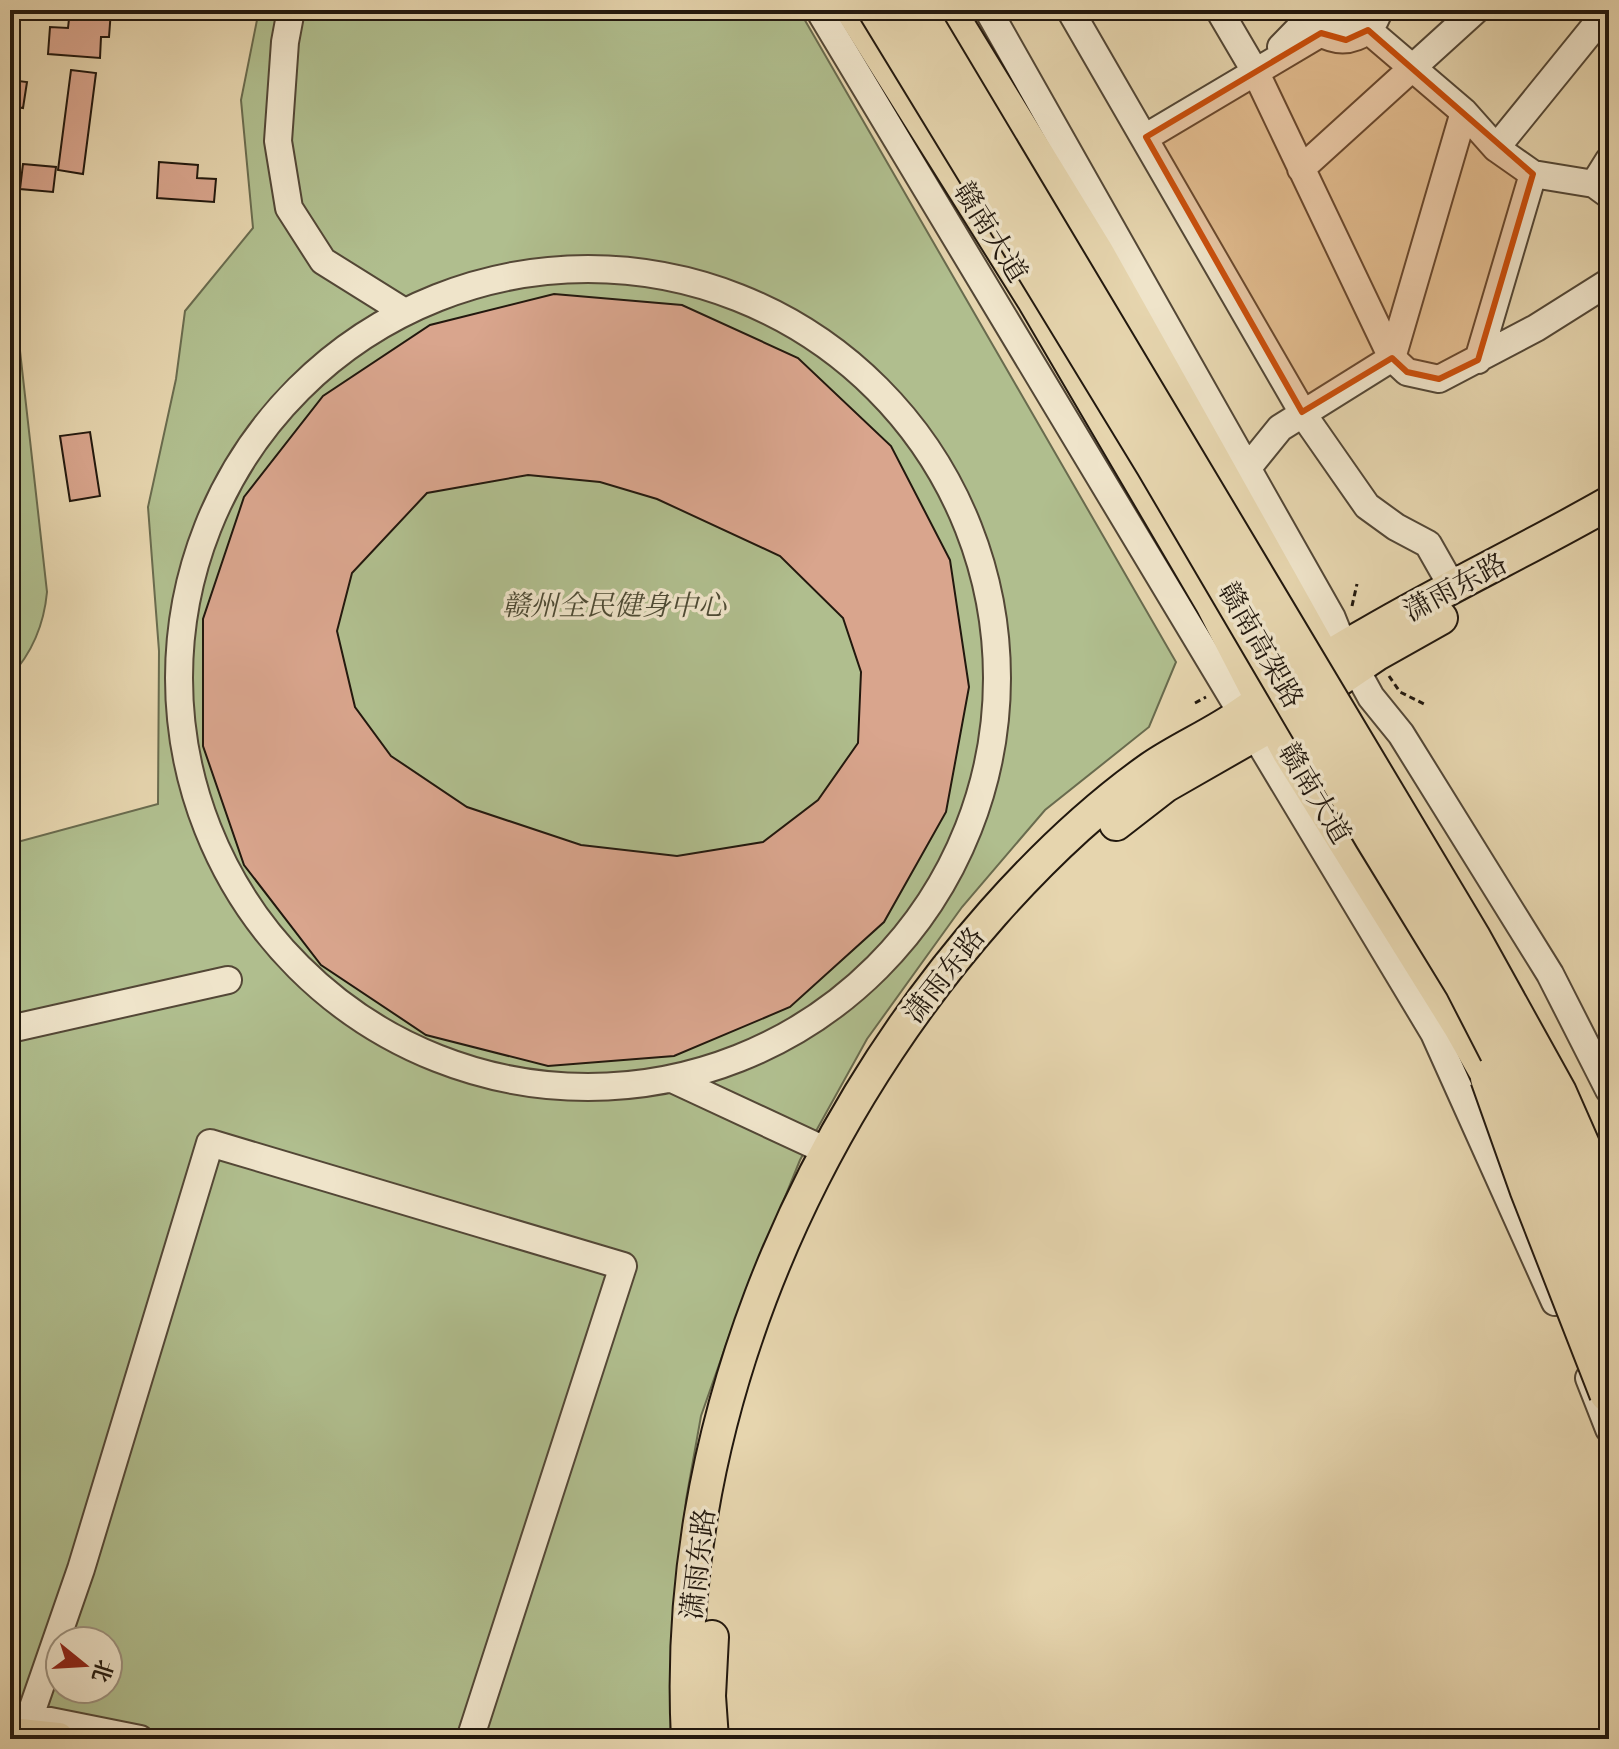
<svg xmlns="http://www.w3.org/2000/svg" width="1619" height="1749" font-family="'IM FELL Great Primer','Noto Serif SC',serif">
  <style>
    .green { fill: #b0be8e; stroke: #696b4e; stroke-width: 2; fill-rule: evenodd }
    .building { fill: #d9a58d; stroke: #22180e; stroke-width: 2; fill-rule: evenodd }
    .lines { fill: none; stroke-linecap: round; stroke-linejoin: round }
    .minor-casing { stroke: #534736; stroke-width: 30 }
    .major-casing { stroke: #22180e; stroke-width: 36 }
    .path { stroke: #22180e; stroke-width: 3; stroke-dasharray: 6 4; stroke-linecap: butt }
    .minor { stroke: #efe4ca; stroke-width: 26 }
    .major { stroke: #e6d5ae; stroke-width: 32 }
    .highway-bridge-casing { stroke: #22180e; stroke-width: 42; stroke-linecap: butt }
    .highway-bridge { stroke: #e6d5ae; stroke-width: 38 }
    .marked { fill: #ca4f0c; fill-opacity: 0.2; stroke: #ca4f0c; stroke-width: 6; stroke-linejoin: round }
    .labels { text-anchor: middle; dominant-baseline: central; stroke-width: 7; stroke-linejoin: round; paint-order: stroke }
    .street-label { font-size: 28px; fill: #22180e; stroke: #efe4ca }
    .park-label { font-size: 28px; font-style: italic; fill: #4d4a34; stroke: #efe4ca }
  </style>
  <rect width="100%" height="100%" fill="#e6d5ae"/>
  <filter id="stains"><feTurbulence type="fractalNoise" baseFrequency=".0025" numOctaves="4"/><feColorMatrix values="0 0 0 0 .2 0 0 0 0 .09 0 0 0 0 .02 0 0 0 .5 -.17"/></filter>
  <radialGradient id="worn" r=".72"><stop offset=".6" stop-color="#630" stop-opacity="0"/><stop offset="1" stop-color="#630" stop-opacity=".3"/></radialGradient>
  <path class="green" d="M259,10H799L1176,662L1149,727L1045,810L962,907L867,1039L800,1160L732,1328L701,1416L686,1500L676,1610L670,1739H192L10,1699V844L158,804L159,651L148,507L176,379L185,311L253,228L241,100ZM60,1641H108V1689H60Z
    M10,319L19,342L47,592C44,625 33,652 10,677V622L18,590L10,508Z"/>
  <path class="building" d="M70,10H111L109,37H101L100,58L48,54L50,27L68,28Z
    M71,70L96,73L83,174L58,170Z
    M10,80L27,82L23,108L10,106Z
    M159,162L198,165L197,178L216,179L214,202L157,198Z
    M23,164L56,167L53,192L20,189Z
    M554,294L682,305L798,358L891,446L950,560L969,687L946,812L884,922L790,1007L674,1056L548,1066L426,1035L321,965L244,865L203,746V619L244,497L323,396L430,325ZM528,475L600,482L657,499L780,556L843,618L861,672L858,743L818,800L763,842L677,856L581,845L467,807L391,756L355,707L337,631L352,573L427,493Z
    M90,432L100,496L70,501L60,436Z"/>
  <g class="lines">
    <defs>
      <path id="minor" d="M291,10L285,42L278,141L289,208L323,261L403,311
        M819,10L1434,1033L1555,1302
        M988,10L1332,618L1344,648L1371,697L1401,734L1550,974L1609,1090
        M1070,10L1307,420L1367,506L1396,527L1428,544L1453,588
        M1219,10L1256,73L1392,358L1407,372L1439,379L1536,328L1609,282
        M1368,30L1464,112L1496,148L1533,174L1594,184L1609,195
        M1321,33C1345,47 1371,37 1379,10
        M1281,47L1317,10
        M1146,137L1321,33L1351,10
        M1496,148L1608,10
        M1301,169L1476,10
        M1594,184L1609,160
        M179 678a409 409 0 1 1 818 0a409 409 0 1 1-818 0Z
        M1478,360L1533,174
        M1246,470L1280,428L1392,358L1464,112
        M10,1029L228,980
        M672,1079L829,1152
        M1589,1378L1609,1429
        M10,1713L140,1739
        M30,1716L81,1569L210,1143L623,1266L470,1739"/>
      <path id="major" d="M852,10L1033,299L1212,604L1288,751L1460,1027L1501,1099
        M949,10L1097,252L1331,670
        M1116,824L1165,786L1275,723L1377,654L1441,618
        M1585,1283L1609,1339
        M10,1734L58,1739
        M688,1739C672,1439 796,1136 993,913C1040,860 1093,809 1151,768C1180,748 1214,734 1243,713C1284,685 1326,657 1369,633C1448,587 1530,548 1609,503
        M712,1739L709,1696L712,1637"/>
    </defs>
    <use href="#minor" class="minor-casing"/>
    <use href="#major" class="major-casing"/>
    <path class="path" d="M1352,606L1357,584
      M1389,676L1400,692L1426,705
      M1195,703L1206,697"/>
    <use href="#minor" class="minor"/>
    <use href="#major" class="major"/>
    <defs>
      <path id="highway-bridge" d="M878,10L1155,464L1374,837L1464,984L1537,1126L1609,1297
        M916,10L1471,938L1557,1093L1609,1211
        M1490,1078L1529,1188L1609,1393"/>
    </defs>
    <use href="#highway-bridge" class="highway-bridge-casing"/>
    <use href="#highway-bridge" class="highway-bridge"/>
  </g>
  <path class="marked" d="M1368,30L1533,174L1478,360L1439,379L1407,372L1392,358L1302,412L1146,137L1321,33L1346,40Z"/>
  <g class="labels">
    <g class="street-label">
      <text transform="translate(991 232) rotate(58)">赣南大道</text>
      <text transform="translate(1455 587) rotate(-28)">潇雨东路</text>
      <text transform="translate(1261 645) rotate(60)">赣南高架路</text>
      <text transform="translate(1315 793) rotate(59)">赣南大道</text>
      <text transform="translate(944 975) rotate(-52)">潇雨东路</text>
      <text transform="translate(698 1564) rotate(-83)">潇雨东路</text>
    </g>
    <g class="park-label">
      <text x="614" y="605">赣州全民健身中心</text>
    </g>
  </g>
  <rect width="1619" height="1749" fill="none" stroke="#e6d5ae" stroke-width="40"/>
  <rect x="12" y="12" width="1595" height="1725" fill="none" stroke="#22180e" stroke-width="4"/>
  <rect x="20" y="20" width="1579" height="1709" fill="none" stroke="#22180e" stroke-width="2"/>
  <g transform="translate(84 1665) rotate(108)"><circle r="38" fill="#efe4ca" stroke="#9d927f" stroke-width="2"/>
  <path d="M0-6L14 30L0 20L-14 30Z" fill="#8f2418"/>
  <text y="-12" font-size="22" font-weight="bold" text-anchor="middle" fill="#22180e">北</text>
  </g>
  <rect width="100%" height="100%" filter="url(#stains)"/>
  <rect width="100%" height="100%" fill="url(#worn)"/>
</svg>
